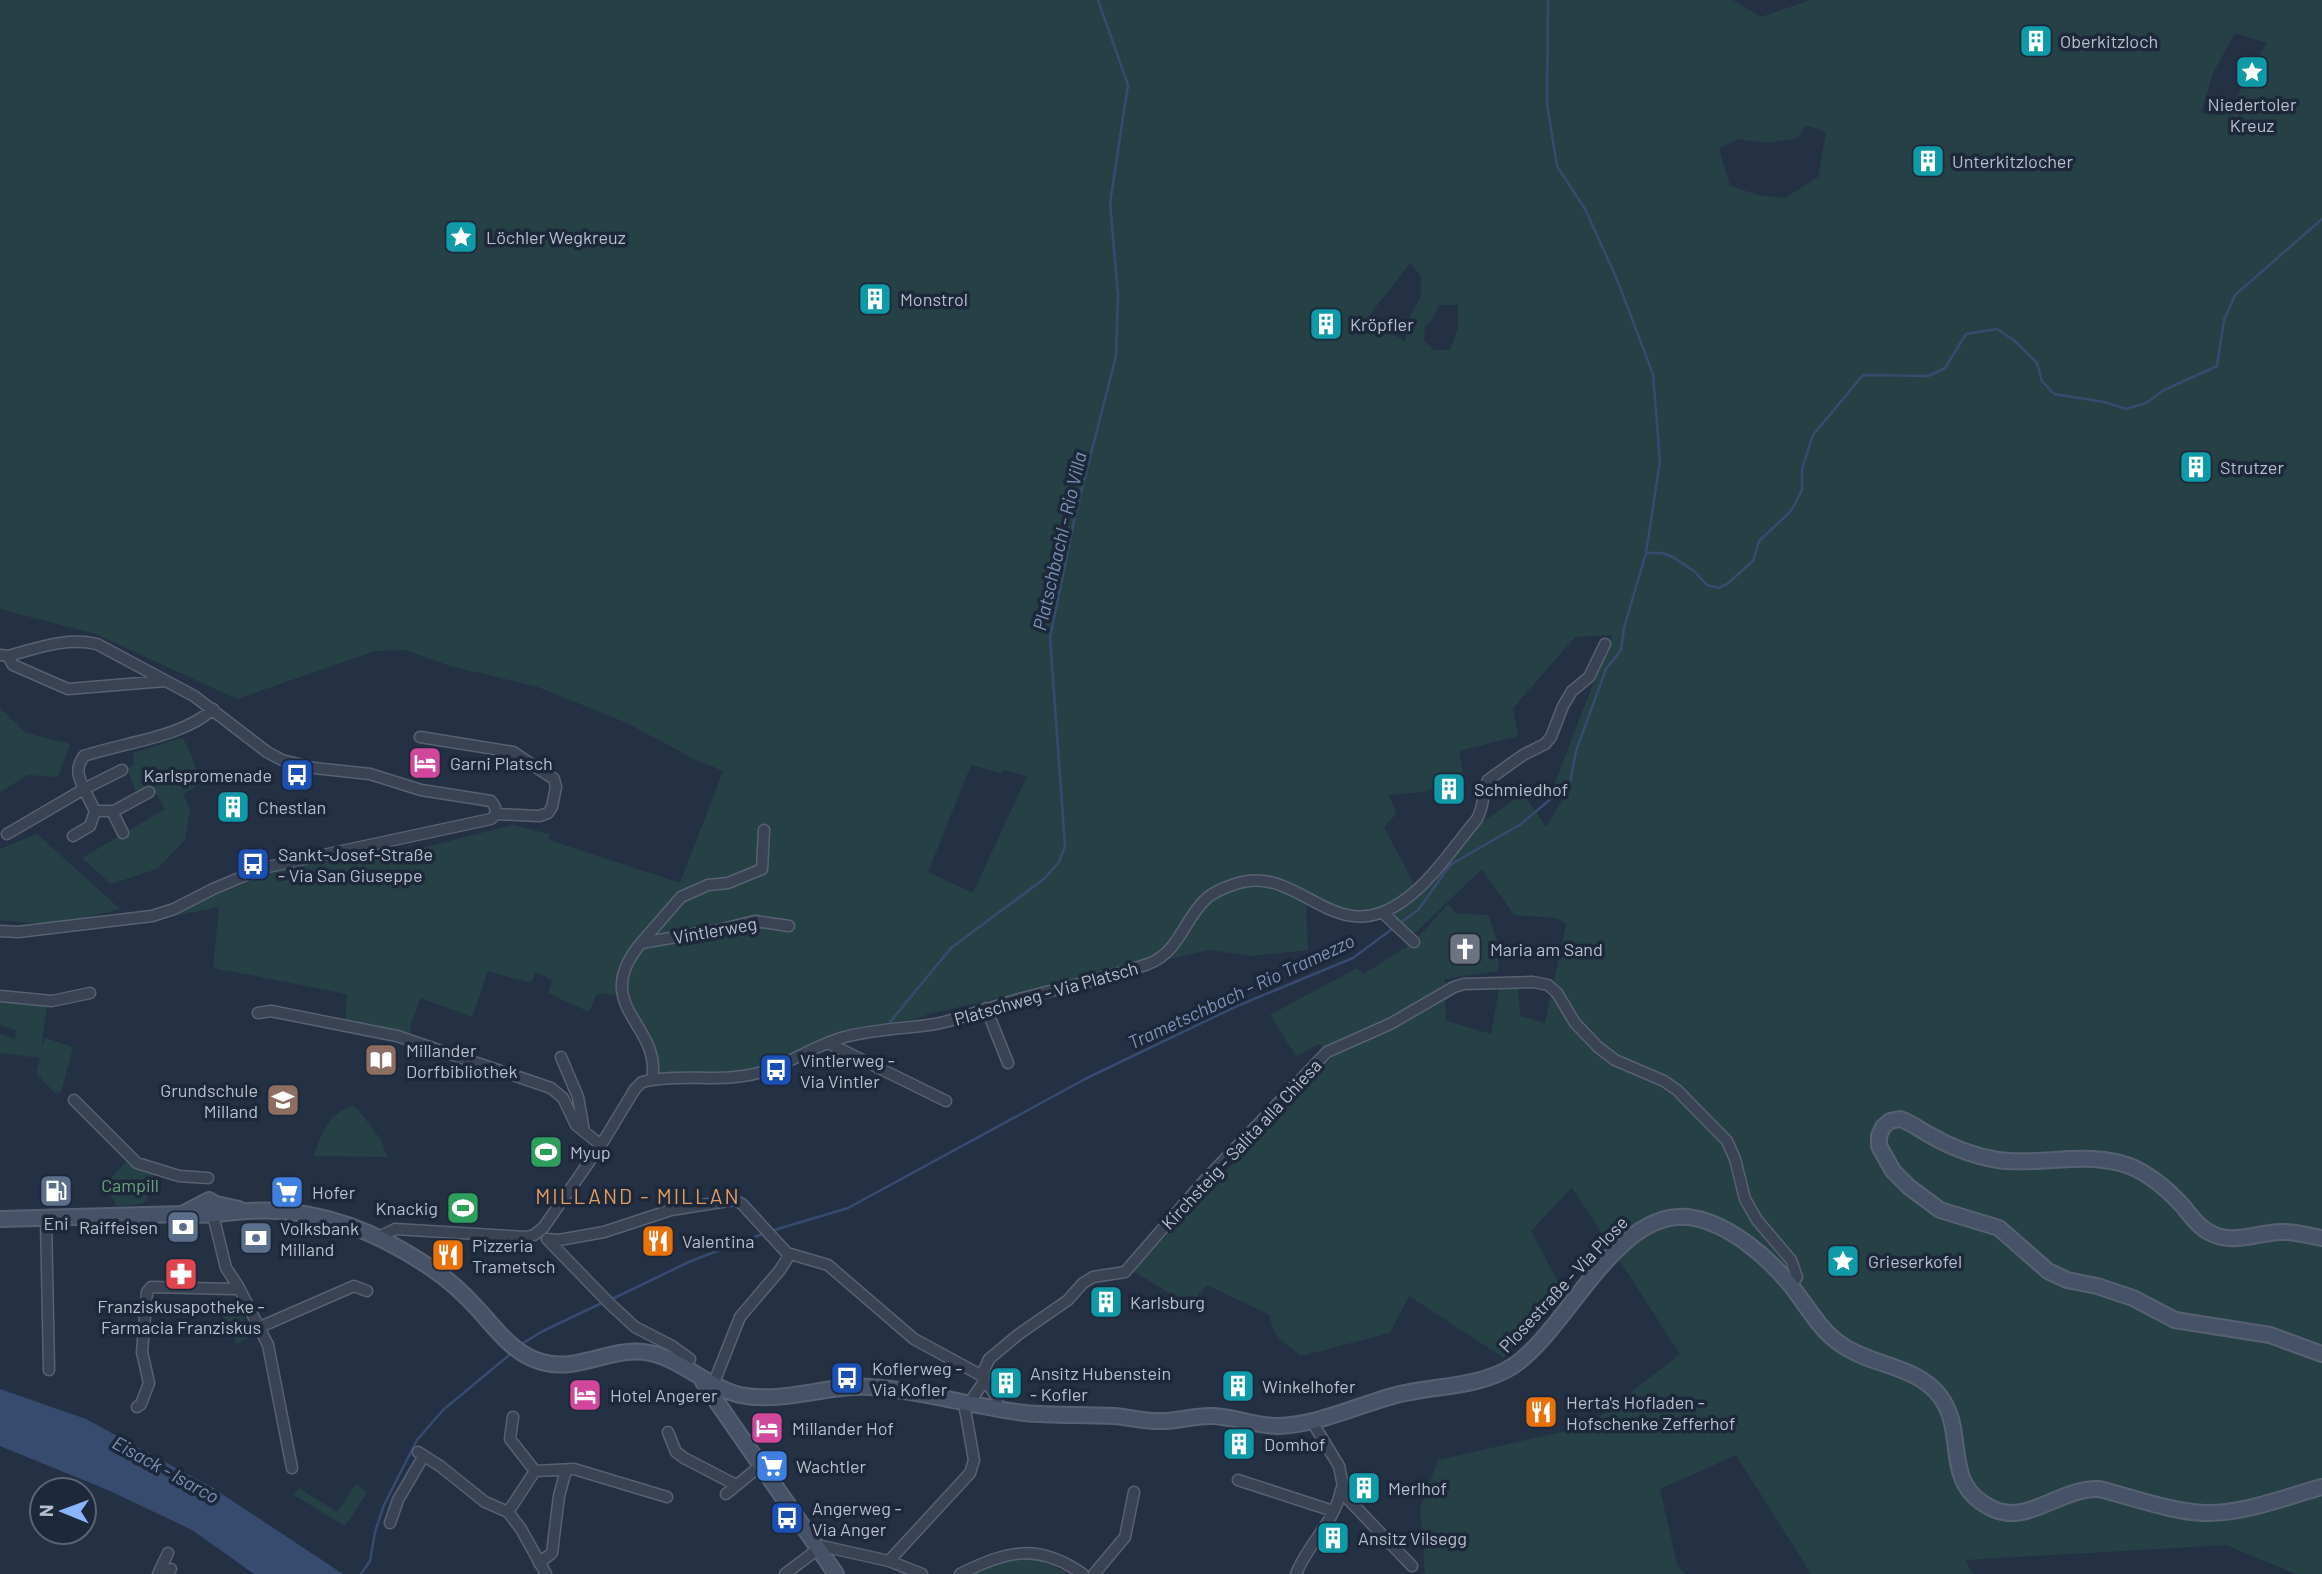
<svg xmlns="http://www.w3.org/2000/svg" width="2322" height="1574" font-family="Barlow,sans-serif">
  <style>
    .green { fill: #264146; fill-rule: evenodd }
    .water { fill: #364b6e }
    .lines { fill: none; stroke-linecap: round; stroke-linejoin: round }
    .stream { stroke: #364b6e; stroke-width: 2.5 }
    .street-casing { stroke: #576172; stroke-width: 13 }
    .secondary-casing { stroke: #576172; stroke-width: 18 }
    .street { stroke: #394354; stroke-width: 10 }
    .secondary { stroke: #465268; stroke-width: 14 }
    .labels { text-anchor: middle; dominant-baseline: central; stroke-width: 7; stroke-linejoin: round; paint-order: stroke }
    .poi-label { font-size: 18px; fill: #b6bfce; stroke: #1d283a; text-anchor: start }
    .street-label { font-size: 18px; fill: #b6bfce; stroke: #1d283a }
    .park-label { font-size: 18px; fill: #6ba179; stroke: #1d283a }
    .water-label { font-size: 19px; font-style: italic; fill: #7b93b8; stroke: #1d283a }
    .quarter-label { font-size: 21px; letter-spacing: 2px; fill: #e19b5f; stroke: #1d283a }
  </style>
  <rect width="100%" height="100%" fill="#243145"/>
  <path class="green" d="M0,0H1733L1761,17L1811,0H2322V1574H2296L2226,1545L1966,1560L1971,1572L1974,1574H1811L1736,1455L1660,1489L1677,1565L1686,1574H1425L1420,1508L1438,1460L1588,1426L1680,1354L1572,1187L1531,1231L1559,1283L1504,1358L1409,1296L1390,1333L1301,1356C1285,1342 1272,1339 1270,1315L1207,1285L1189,1305L1133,1271L1334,1055L1319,1044L1296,1056L1270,1015L1357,968L1364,974L1414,942L1448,904L1455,913L1488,915L1500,949L1498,971L1444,979L1451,995L1445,1001L1446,1021L1491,1034L1499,989L1518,988L1520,1016L1545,1023L1566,924L1556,918L1514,915L1482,869L1414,934L1392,913L1415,897L1482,823L1523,793L1546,827L1562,800L1554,785L1612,635L1575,637L1513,708L1518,736L1459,751L1463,773L1424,792L1389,795L1396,814L1384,827L1413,882L1411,890L1381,910L1353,913L1306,903L1308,950L1252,956L1209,950L933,1013L752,1070L660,1075L657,1056L627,997L597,993L589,1012L548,993L552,980L536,972L531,983L488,971L472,1017L420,998L411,1024L410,1037L345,1022L347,994L213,968L219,907L158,919L285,867L418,849L513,825L549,834V840L680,883L723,771L694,759L627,723L538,687L450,666L405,650L375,651L237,699L96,634L0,609ZM2235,33L2267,43L2230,108L2220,115L2201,113L2213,73ZM1806,125L1826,132L1818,177L1785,198L1758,195L1730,186L1719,149L1737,139L1766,143L1798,138ZM1410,263L1421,276V296L1408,319L1405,342L1369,316ZM1439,305H1458V328L1450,350H1434L1424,341L1425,326L1431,321ZM971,765L1001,773L1003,770L1027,776L973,893L928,872Z
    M0,708L26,733L70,744L58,777L28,775L0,792Z
    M183,738C190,754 199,767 197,786L183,794L190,810L185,840L157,869L111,884L82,858L165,809L151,784L136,792L127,768L134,765L133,752C151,750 166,741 183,738Z
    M37,834L120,909L54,925L0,920V849Z
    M0,1001L47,1007L41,1049L45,1038L73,1047L61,1092L55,1093L36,1073L40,1058L0,1053V1034L15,1039L16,1030L0,1025Z
    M352,1106L357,1108L381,1140L387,1157L314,1156C322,1133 327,1115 352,1106Z
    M128,1160L135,1167L154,1174L146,1201L140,1204L117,1206L105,1184Z
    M238,1306L253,1335L237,1344L222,1315Z
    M356,1484L367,1493L345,1526L294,1495L299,1488L337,1512Z
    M1016,1557L1038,1560L1066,1572L1065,1574H973Z"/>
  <path class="water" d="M0,1389L86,1419L213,1488L343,1574H254L192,1530L110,1491L0,1446Z"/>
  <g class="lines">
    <path class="stream" d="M1646,553H1662L1673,557L1694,571L1707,585L1718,588L1727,584L1753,561L1759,541L1791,511L1802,490V469L1813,435L1863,375L1928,376L1945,368L1966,334L1997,329L2015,341L2037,363L2042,381L2054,394L2104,402L2126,409L2146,403L2164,390L2217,366L2224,320L2235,295L2322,219
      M890,1022L951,948L1045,878L1059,862L1065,846L1050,638L1075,516L1116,356L1118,295L1110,203L1128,85L1098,0
      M771,1231L848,1208L1087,1078L1237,1006L1353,958L1419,909L1450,865L1521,824L1570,783L1576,751L1606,669L1621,650L1624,628L1646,553L1660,461L1653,374L1616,277L1585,209L1557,166L1547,104L1548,0
      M610,1300L691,1261L765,1233
      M520,1345L543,1331L604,1302
      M361,1574L370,1561L375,1532L384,1505L417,1440L443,1410L513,1352"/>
    <defs>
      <path id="street" d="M0,655L8,656C38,648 66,637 97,644L194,696L267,752L282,760L314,768L370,774L421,790L491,801L495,807L496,814L491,819L263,868L213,889L174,909L152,916L18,932L0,931
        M8,656L13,665L68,689L165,681
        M420,737L513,752L554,779L556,787L552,807L548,813L539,816L496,814
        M122,770L84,789C78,776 75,768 84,756C121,743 184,737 213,709
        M112,811L123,833
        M7,834L84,789L95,811H114L149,792
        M73,836L90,826L95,811
        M1383,913L1414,942
        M641,943L681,897L708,885L728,883L762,869L764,830
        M0,996L52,1001L90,993
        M986,1008L1008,1063
        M258,1013L271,1011L397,1036L551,1088L563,1098L576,1125L601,1145
        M828,1043L946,1101
        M561,1057L578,1097L584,1131
        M652,1080C663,1024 588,1007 641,943L718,930L755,921L789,926
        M74,1100L137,1163L179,1176L208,1178
        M213,1215L226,1268L238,1286L268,1345L292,1468
        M46,1217L49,1370
        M379,1237L395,1229L526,1237L534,1235L543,1228L601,1145L635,1089L642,1082C680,1073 721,1083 758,1073C787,1065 812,1047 841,1038C871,1029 904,1029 935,1024C962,1019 989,1007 1016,1000C1060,988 1105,979 1148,964C1180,952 1184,918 1207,898C1215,891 1226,887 1235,884C1299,862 1333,951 1403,901C1431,882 1455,845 1477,819C1485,804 1482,791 1488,780L1523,755L1545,744L1551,737L1563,706L1572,691L1589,677L1605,644
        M547,1239L559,1240L604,1232L671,1210L734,1200L742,1204L787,1253L828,1265L914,1339L984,1377
        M547,1239L610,1304L635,1327L672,1346L690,1359
        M260,1327L354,1286L367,1291
        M983,1383L989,1386L998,1399
        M713,1385L740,1317L780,1270L790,1254
        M137,1407L141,1404L149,1383L142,1352L147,1292L151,1287L234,1289L238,1286
        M513,1417L510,1439L535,1471
        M1311,1420L1339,1466L1345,1496L1412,1566
        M668,1432L676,1452L684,1458L736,1485
        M418,1452L440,1466L485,1502L508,1512L521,1529L546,1574
        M1238,1480L1333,1511
        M726,1494L760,1466
        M508,1512L535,1471L574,1469L667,1497
        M390,1523L398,1500L423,1457
        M889,1561L970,1473L974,1460L965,1409L983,1383L985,1368L989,1359L1019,1334L1068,1300L1083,1283L1093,1277L1125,1272L1204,1181L1327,1052L1390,1024L1454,987L1464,984L1533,982L1548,985L1557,993L1575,1023L1598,1047L1615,1060L1664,1081L1677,1090L1727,1141L1735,1159L1745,1199L1757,1220L1791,1260L1797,1277L1791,1285
        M539,1563L552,1553L559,1496L566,1470
        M158,1574L168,1553
        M168,1574L171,1569
        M785,1574L822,1546L889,1561L922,1574
        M960,1574C1007,1551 1037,1542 1083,1574
        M1094,1574L1125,1537L1134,1492
        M1296,1574C1307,1545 1335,1522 1341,1490"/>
      <path id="secondary" d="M184,1213L209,1200L216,1204L239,1209
        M0,1219L183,1214C206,1217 225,1212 248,1211C317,1206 378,1231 434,1270C449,1280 462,1292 475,1306C495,1327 512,1354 542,1362C579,1373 613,1345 650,1353C683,1360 707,1387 740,1395C782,1404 829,1384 872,1387C924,1391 974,1407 1025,1413C1054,1416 1084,1414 1114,1416C1128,1417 1143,1421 1158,1421C1176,1422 1194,1415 1213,1416C1235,1417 1256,1426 1278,1426C1318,1425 1358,1405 1396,1395C1434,1385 1479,1388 1513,1366C1569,1329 1618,1203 1694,1218C1731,1225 1769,1258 1792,1287C1808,1307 1820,1331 1842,1345C1872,1366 1915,1365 1939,1395C1969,1433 1939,1484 1993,1509C2028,1525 2059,1488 2099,1489C2131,1497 2172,1512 2205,1513C2244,1514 2285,1497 2322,1487
        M2322,1238C2308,1236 2295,1231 2280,1232C2255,1233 2230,1246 2207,1231C2196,1225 2189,1213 2181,1204C2165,1187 2144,1169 2120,1163C2079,1152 2038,1166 1998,1160C1973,1156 1950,1147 1928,1134C1919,1129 1910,1122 1900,1119L1890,1121L1883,1127L1879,1136V1146L1893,1171L1909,1187L1940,1210L1999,1228L2048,1271L2067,1280L2097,1286L2133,1298L2175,1320L2270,1335L2322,1354
        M703,1382L836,1574"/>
    </defs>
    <use href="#street" class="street-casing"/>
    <use href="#secondary" class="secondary-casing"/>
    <use href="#street" class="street"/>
    <use href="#secondary" class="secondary"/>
  </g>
  <defs>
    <symbol id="building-square" viewBox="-11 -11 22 22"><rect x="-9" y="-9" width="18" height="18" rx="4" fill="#0f9aa8" stroke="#1d283a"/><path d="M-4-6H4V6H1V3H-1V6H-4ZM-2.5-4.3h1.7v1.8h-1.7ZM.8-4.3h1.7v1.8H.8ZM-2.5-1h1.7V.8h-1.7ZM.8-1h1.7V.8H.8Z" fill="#fff"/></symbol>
    <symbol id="sight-square" viewBox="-11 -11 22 22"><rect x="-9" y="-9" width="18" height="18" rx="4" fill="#0f9aa8" stroke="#1d283a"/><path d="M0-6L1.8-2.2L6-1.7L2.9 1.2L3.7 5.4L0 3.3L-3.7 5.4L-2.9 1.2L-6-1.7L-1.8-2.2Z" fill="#fff"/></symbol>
    <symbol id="hotel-square" viewBox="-11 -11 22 22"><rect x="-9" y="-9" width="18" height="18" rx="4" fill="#d1479c" stroke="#1d283a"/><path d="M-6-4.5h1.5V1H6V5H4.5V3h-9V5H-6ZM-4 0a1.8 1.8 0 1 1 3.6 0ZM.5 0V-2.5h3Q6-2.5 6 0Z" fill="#fff"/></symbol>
    <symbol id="bus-square" viewBox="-11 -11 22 22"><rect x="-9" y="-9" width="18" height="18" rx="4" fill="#1a4fb4" stroke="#1d283a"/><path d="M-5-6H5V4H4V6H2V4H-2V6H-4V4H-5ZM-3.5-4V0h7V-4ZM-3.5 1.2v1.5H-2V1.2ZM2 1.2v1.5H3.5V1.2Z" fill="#fff"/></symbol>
    <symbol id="church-square" viewBox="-11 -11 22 22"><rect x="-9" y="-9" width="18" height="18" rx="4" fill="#6b7280" stroke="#1d283a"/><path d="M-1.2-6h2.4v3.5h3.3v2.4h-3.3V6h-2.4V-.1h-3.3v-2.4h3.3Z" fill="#fff"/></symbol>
    <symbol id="library-square" viewBox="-11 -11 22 22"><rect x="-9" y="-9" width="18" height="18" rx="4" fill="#8d6e63" stroke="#1d283a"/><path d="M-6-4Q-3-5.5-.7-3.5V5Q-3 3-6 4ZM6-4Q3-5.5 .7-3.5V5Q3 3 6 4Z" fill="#fff"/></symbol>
    <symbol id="school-square" viewBox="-11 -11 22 22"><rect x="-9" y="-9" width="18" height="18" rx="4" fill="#8d6e63" stroke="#1d283a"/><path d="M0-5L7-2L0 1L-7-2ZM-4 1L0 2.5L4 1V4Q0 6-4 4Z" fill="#fff"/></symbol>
    <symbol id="stadium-square" viewBox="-11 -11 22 22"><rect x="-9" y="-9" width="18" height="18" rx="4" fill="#2e9e5b" stroke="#1d283a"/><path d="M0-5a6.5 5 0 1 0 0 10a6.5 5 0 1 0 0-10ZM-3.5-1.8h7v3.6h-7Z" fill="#fff"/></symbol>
    <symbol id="fuel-square" viewBox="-11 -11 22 22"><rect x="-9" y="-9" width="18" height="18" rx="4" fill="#5c6f8a" stroke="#1d283a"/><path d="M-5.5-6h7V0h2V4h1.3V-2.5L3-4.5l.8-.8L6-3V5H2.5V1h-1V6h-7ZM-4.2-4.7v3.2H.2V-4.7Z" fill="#fff"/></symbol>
    <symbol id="supermarket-square" viewBox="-11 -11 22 22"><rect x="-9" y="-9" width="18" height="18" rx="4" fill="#3f7fe0" stroke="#1d283a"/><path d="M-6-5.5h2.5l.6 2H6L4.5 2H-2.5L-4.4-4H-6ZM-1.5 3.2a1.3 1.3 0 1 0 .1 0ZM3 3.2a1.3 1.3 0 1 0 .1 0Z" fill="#fff"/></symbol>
    <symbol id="bank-square" viewBox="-11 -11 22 22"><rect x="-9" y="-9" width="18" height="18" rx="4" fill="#5c6f8a" stroke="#1d283a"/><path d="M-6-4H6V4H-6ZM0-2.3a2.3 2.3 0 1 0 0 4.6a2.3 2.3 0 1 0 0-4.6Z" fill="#fff"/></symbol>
    <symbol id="restaurant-square" viewBox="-11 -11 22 22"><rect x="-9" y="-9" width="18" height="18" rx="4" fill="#e8710a" stroke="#1d283a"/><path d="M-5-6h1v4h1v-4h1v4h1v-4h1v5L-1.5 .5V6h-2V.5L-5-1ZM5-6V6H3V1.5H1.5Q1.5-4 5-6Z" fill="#fff"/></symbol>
    <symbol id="pharmacy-square" viewBox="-11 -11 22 22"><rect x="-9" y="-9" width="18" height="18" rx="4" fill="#e0444e" stroke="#1d283a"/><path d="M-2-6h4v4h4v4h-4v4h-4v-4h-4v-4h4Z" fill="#fff"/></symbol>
  </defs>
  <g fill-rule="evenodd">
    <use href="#building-square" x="2017" y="22" width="38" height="38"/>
    <use href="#sight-square" x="2233" y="53" width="38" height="38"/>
    <use href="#building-square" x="1909" y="142" width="38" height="38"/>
    <use href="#sight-square" x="442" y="218" width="38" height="38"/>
    <use href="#building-square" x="856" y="280" width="38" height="38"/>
    <use href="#building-square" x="1307" y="305" width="38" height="38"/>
    <use href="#building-square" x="2177" y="448" width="38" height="38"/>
    <use href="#hotel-square" x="406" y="744" width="38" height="38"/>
    <use href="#bus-square" x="278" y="756" width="38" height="38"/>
    <use href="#building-square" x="1430" y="770" width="38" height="38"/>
    <use href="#building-square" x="214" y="788" width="38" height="38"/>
    <use href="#bus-square" x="234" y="845" width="38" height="38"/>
    <use href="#church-square" x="1446" y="930" width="38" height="38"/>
    <use href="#library-square" x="362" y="1041" width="38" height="38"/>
    <use href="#bus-square" x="757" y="1051" width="38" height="38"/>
    <use href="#school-square" x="264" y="1081" width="38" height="38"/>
    <use href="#stadium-square" x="527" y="1133" width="38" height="38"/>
    <use href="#fuel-square" x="37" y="1172" width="38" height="38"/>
    <use href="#supermarket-square" x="268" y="1173" width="38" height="38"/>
    <use href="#stadium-square" x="444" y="1189" width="38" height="38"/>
    <use href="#bank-square" x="164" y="1208" width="38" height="38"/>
    <use href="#bank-square" x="237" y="1219" width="38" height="38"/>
    <use href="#restaurant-square" x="639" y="1222" width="38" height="38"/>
    <use href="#restaurant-square" x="429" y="1236" width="38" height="38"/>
    <use href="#sight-square" x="1824" y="1242" width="38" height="38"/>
    <use href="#pharmacy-square" x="162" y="1255" width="38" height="38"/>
    <use href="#building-square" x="1087" y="1283" width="38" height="38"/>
    <use href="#bus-square" x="828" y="1359" width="38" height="38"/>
    <use href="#building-square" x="987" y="1364" width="38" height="38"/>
    <use href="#building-square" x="1219" y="1367" width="38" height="38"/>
    <use href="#hotel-square" x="566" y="1376" width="38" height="38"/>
    <use href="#restaurant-square" x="1522" y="1393" width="38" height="38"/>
    <use href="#hotel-square" x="748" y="1409" width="38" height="38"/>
    <use href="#building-square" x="1220" y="1425" width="38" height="38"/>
    <use href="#supermarket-square" x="753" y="1447" width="38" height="38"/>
    <use href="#building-square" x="1345" y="1469" width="38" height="38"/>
    <use href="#bus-square" x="768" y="1499" width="38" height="38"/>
    <use href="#building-square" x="1314" y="1519" width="38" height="38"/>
  </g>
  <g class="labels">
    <g class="poi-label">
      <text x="2060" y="41">Oberkitzloch</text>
      <text x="2252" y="104" text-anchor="middle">Niedertoler<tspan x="2252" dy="21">Kreuz</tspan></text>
      <text x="1952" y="161">Unterkitzlocher</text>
      <text x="486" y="237">Löchler Wegkreuz</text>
      <text x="900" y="299">Monstrol</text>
      <text x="1350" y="324">Kröpfler</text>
      <text x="2220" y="467">Strutzer</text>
      <text x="450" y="763">Garni Platsch</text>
      <text x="272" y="775" text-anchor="end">Karlspromenade</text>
      <text x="1474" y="789">Schmiedhof</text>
      <text x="258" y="807">Chestlan</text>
      <text x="278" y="854">Sankt-Josef-Straße<tspan x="278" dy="21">- Via San Giuseppe</tspan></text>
      <text x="1490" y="949">Maria am Sand</text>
      <text x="406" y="1050">Millander<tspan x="406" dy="21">Dorfbibliothek</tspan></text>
      <text x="800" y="1060">Vintlerweg -<tspan x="800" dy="21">Via Vintler</tspan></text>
      <text x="258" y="1090" text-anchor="end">Grundschule<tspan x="258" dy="21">Milland</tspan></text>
      <text x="570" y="1152">Myup</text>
      <text x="312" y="1192">Hofer</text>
      <text x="438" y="1208" text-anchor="end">Knackig</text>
      <text x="56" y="1223" text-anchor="middle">Eni</text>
      <text x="158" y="1227" text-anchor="end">Raiffeisen</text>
      <text x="280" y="1228">Volksbank<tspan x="280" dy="21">Milland</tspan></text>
      <text x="682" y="1241">Valentina</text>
      <text x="472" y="1245">Pizzeria<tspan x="472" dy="21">Trametsch</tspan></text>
      <text x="1868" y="1261">Grieserkofel</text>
      <text x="1130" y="1302">Karlsburg</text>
      <text x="181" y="1306" text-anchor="middle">Franziskusapotheke -<tspan x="181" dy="21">Farmacia Franziskus</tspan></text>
      <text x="872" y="1368">Koflerweg -<tspan x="872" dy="21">Via Kofler</tspan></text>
      <text x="1030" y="1373">Ansitz Hubenstein<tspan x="1030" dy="21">- Kofler</tspan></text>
      <text x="1262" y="1386">Winkelhofer</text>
      <text x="610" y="1395">Hotel Angerer</text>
      <text x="1566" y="1402">Herta's Hofladen -<tspan x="1566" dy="21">Hofschenke Zefferhof</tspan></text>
      <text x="792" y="1428">Millander Hof</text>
      <text x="1264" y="1444">Domhof</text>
      <text x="796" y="1466">Wachtler</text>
      <text x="1388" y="1488">Merlhof</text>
      <text x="812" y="1508">Angerweg -<tspan x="812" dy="21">Via Anger</tspan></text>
      <text x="1358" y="1538">Ansitz Vilsegg</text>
    </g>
    <g class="street-label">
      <text transform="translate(715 930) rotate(-10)">Vintlerweg</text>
      <text transform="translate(1046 993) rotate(-16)">Platschweg - Via Platsch</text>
      <text transform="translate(1241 1144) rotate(-47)">Kirchsteig - Salita alla Chiesa</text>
      <text transform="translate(1563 1284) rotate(-47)">Plosestraße - Via Plose</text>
    </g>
    <g class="park-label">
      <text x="130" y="1185">Campill</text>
    </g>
    <g class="water-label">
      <text transform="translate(1059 541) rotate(-77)">Platschbachl - Rio Villa</text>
      <text transform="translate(1241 991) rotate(-25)">Trametschbach - Rio Tramezzo</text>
      <text transform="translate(166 1469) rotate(29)">Eisack - Isarco</text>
    </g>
    <g class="quarter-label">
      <text x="638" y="1195">MILLAND - MILLAN</text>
    </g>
  </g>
  <g transform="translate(63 1511) rotate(271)"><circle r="33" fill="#1d283a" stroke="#5a6475" stroke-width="2"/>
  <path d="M0-5L12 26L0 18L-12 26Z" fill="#8ab4ff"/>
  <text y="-10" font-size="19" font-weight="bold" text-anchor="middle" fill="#b6bfce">N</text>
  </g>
</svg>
